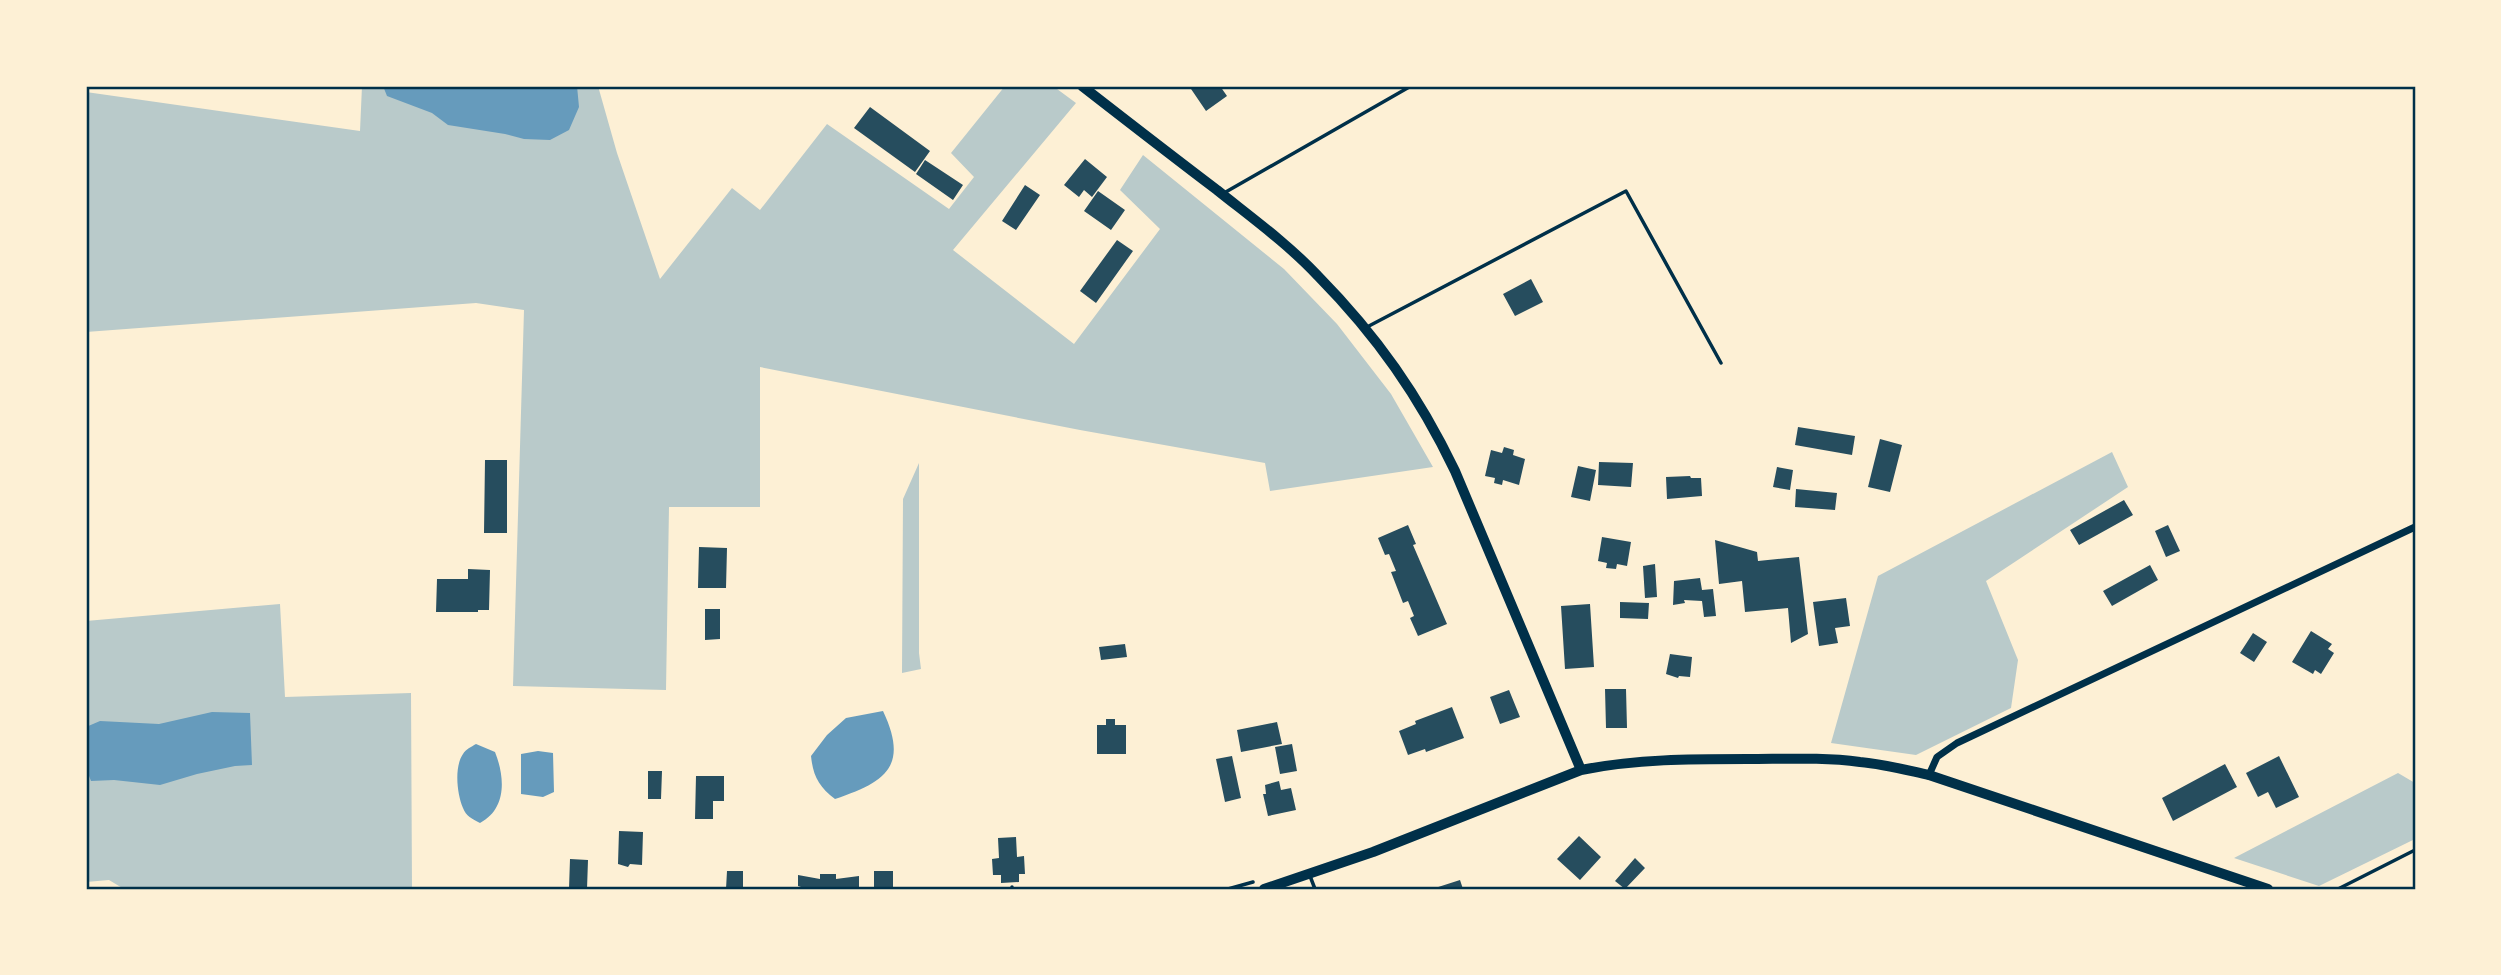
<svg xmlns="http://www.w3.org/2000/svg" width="2501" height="975" font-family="Overpass,sans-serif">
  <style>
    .green { fill: #b9caca }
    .water { fill: #669bbc }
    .building { fill: #264d5e }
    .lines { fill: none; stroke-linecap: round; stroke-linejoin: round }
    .path { stroke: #003049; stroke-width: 3.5 }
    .service { stroke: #003049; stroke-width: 3.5 }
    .minor { stroke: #003049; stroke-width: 7 }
    .tertiary { stroke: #003049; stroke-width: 10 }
    .neatline { fill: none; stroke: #003049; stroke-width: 2.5 }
  </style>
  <rect width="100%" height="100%" fill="#fdf0d5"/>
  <path class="green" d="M362,86H598L617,153L660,279L732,188L760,210L827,124L949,209L974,177L951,153L1005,86H1053L1076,103L953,250L1074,344L1160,229L1120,190L1143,155L1284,269L1337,324L1391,394L1433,467L1270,491L1265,463L1080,430L760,367V507H669L666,690L513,686L524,310L476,303L86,332V92L360,131Z
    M2112,452L2128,487L1986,581L2018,660L2011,708L1916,755L1831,743L1878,576Z
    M919,463V653L921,669L902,673L903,499Z
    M280,604L285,697L411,693L412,889H124L109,880L86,882V621Z
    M2398,773L2415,783V839L2319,886L2234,858Z"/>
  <path class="water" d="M383,86H577L579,107L569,130L550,140L524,139L505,134L448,125L432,113L387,96Z
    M883,711C909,766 886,782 835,799C819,787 813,776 811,756L827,735L846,718Z
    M212,712L250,713L252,765L235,766L197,774L160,785L114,780L91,781L86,768V727L100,721L159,724Z
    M476,744L495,752C505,777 507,809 480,823C472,819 466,816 463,808C457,794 454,767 463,754C466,749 471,747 476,744Z
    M538,751L553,753L554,792L543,797L521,794V754Z"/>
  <path class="building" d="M1189,86H1220L1227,96L1206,111Z
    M870,107L930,151L915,172L854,128Z
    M1085,159L1107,177L1092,197L1084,190L1079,197L1064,185Z
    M925,160L963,185L953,200L916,174Z
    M1025,185L1040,195L1016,230L1002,221Z
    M1098,191L1125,210L1111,230L1084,211Z
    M1117,240L1133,251L1096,303L1080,291Z
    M1531,279L1543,302L1515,316L1503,294Z
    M1798,427L1855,436L1852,455L1795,445Z
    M1880,439L1902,445L1890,492L1868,487Z
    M1504,447L1514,450L1513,455L1525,459L1519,485L1503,480L1502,485L1494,483L1495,478L1485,476L1491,450L1502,453Z
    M485,460H507V533H484Z
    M1599,462L1633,463L1631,487L1598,485Z
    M1578,466L1596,470L1590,501L1571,497Z
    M1777,467L1793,470L1790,490L1773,487Z
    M1690,476L1691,478H1701L1702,496L1667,499L1666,477Z
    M1796,489L1837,493L1835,510L1795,507Z
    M2124,500L2133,515L2079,545L2070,530Z
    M1408,525L1416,544L1413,545L1447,624L1418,636L1410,618L1414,616L1408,601L1403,603L1391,572L1396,571L1389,554L1385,555L1378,538Z
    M2168,525L2180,551L2166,557L2155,531Z
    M1602,537L1631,542L1627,566L1617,564L1616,569L1606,568L1607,563L1598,561Z
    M1715,540L1757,552L1758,561L1799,557L1808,634L1791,643L1788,608L1745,612L1742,581L1719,584Z
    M699,547L727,548L726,588H698Z
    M1655,564L1657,597L1645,598L1643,566Z
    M2150,565L2158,580L2112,606L2103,591Z
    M468,569L490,570L489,610H478V612H436L437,579H468Z
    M1700,578L1702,590L1713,589L1716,616L1704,617L1702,601L1684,600L1685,603L1673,605L1674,581Z
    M1846,598L1850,626L1835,628L1838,643L1819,646L1813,602Z
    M1620,602L1649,603L1648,619L1620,618Z
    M1590,604L1594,667L1565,669L1561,606Z
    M705,609H720V639L705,640Z
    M2311,631L2332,644L2328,649L2334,653L2321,674L2315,670L2313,674L2292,662Z
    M2253,633L2267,642L2254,662L2240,653Z
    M1125,644L1127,657L1101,660L1099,647Z
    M1670,654L1692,657L1690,677L1679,676L1678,678L1666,674Z
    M1605,689H1626L1627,728H1606Z
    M1509,690L1520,717L1500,724L1490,697Z
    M1452,707L1464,738L1426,752L1425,749L1408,755L1399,731L1416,724L1415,721Z
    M1106,719H1115V725H1126V754H1097V725H1106Z
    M1277,722L1282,744L1241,752L1237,730Z
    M1292,744L1297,771L1280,774L1275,747Z
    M1232,756L1241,798L1225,802L1216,759Z
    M2279,756L2299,797L2276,808L2268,792L2258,797L2246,773Z
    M2225,764L2237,787L2173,821L2162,798Z
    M648,771H662L661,799H648Z
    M696,776H724V801H713V819H695Z
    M1279,781L1281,790L1291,788L1296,810L1268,816L1263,794H1266L1265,785Z
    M619,831L643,832L642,865L630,864L628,867L618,864Z
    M1579,836L1601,857L1580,880L1557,859Z
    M1016,837L1017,857L1024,856L1025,874H1019V882L1001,883V875H993L992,859L999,858L998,838Z
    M1635,858L1645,868L1625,889L1615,881Z
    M570,859L588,860L587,889H569Z
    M727,871H743V889H726Z
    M874,871H893V889H874Z
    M820,874H836V879L859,876V888L801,889V887L798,886V875L820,879Z
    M1460,880L1463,889H1432Z"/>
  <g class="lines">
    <path class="path" d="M1012,887V889
      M1228,889L1253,882"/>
    <path class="service" d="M1224,193L1411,86
      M1367,327L1626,191L1721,363
      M1310,876L1315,889
      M2338,889L2415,850"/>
    <path class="minor" d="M1929,775L1937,757L1957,743L2415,527"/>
    <path class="tertiary" d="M1082,86C1127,121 1172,156 1217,190C1252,218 1288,244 1318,276C1377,336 1419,396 1455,471L1581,770
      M1264,889L1373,852L1581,770C1636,759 1691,759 1747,759C1785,759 1823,757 1860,762C1884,764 1906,770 1929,775L2268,889"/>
  </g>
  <rect width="2501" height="975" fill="none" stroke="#fdf0d5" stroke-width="175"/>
  <rect x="88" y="88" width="2326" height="800" class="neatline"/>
</svg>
